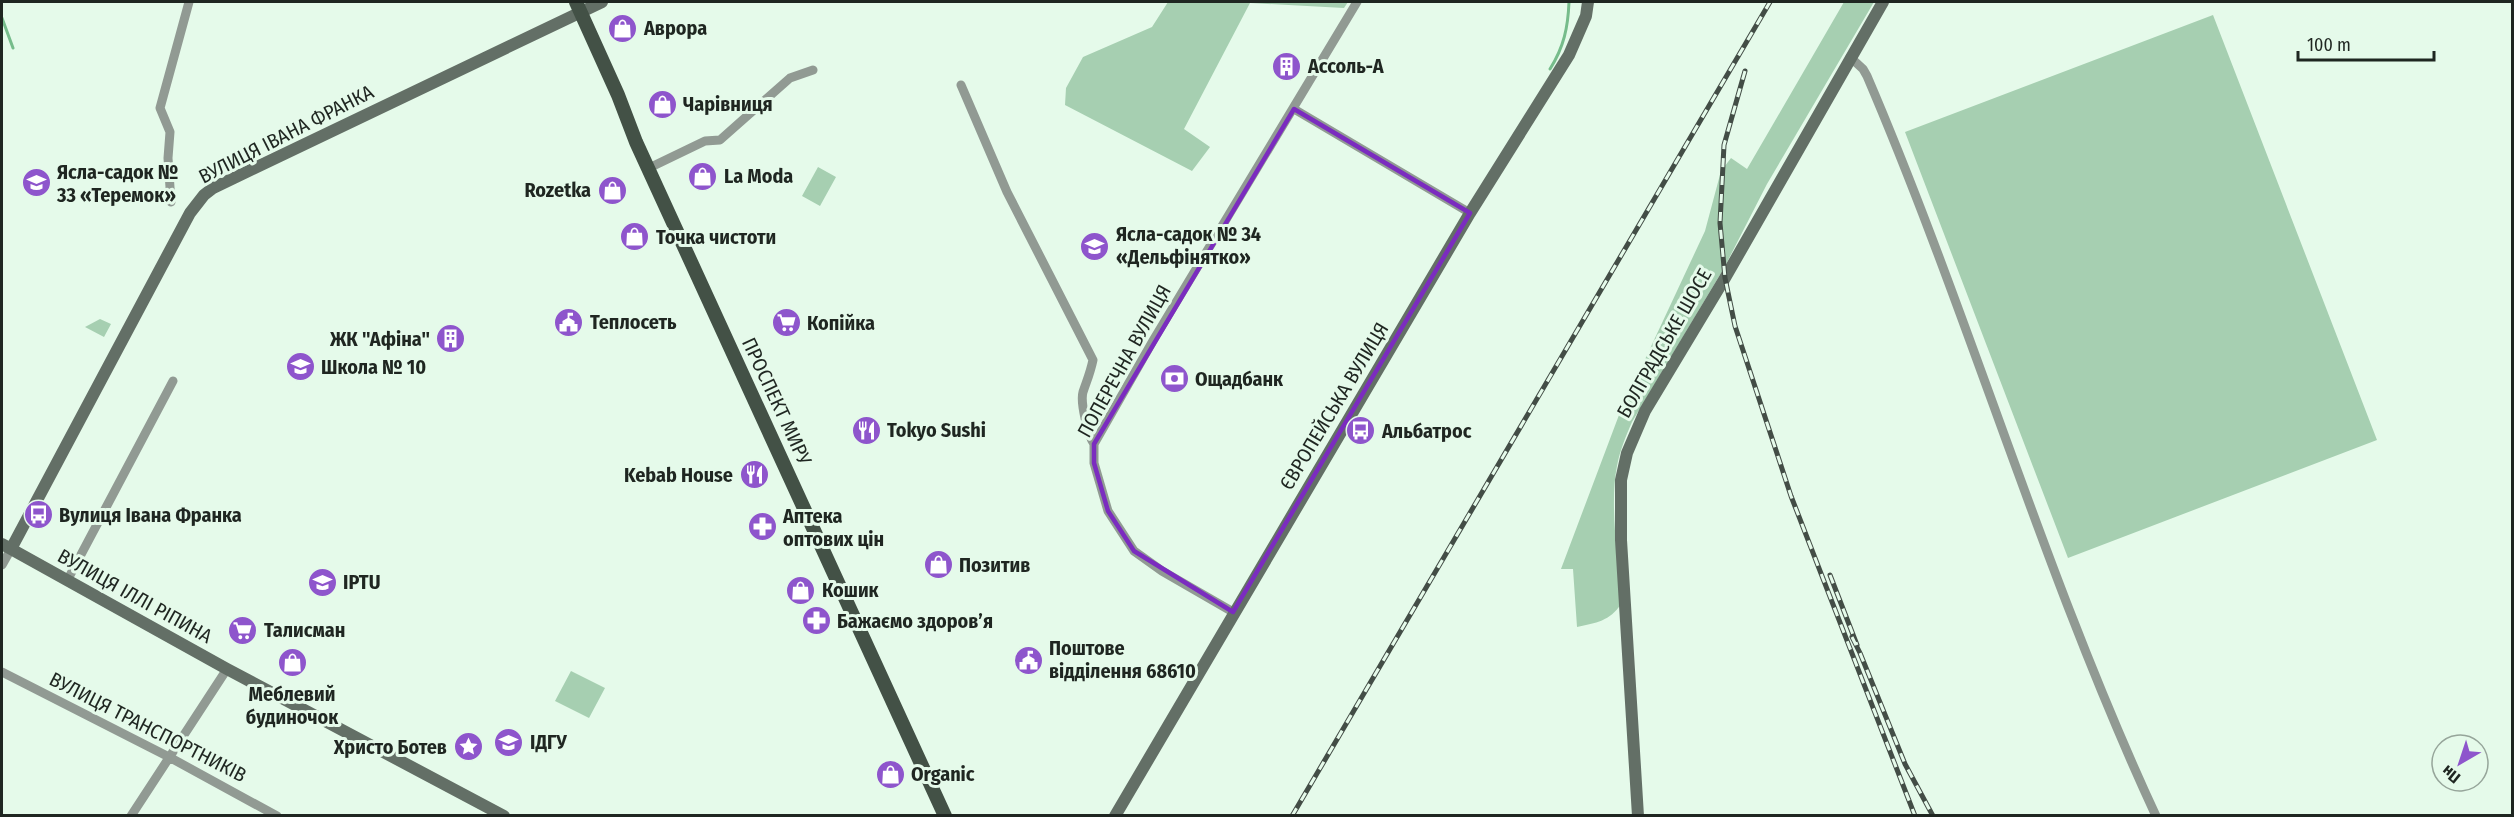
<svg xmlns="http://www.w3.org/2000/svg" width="2514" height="817" font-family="'Fira Sans Condensed',sans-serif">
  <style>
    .green { fill: #a6cfb1 }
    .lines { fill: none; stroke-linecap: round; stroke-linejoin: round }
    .stream { stroke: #76bc8b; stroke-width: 3 }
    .street { stroke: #919a93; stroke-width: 9 }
    .secondary { stroke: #636f66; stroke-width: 12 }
    .primary { stroke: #435146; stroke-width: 14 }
    .rail-casing { stroke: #434d46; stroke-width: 5 }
    .rail { stroke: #e5faea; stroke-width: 3; stroke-dasharray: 9; stroke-linecap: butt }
    .marked { fill: none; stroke: #7b2cbf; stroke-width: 4.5; stroke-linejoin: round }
    .labels { text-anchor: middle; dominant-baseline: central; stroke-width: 6; stroke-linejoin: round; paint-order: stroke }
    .poi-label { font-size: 20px; font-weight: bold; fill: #1f2621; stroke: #e5faea; text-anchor: start }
    .street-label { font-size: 20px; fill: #1f2621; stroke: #e5faea }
  </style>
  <rect width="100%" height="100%" fill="#e5faea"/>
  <path class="green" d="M1168,2H1348L1344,8L1250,3L1184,129L1210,147L1192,171L1065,105L1066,88L1083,57L1152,27Z
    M1844,2H1874L1767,184L1724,268L1632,422C1626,436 1620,450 1617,466C1609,506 1619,562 1621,604C1610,621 1596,623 1577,627L1573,569H1561L1619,415L1705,231L1721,171L1731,158L1747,169Z
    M2213,15L2377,440L2068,558L1905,132Z
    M818,167L836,177L820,206L802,196Z
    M100,319L111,324L104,337L85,327Z
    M571,671L605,688L589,718L555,701Z"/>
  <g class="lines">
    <path class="stream" d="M2,18L13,48
      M1550,69C1564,47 1568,27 1569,2"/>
    <path class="street" d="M1850,57L1863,69L1867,76C1971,319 2044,575 2156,816
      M961,85L1007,192L1093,360C1090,374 1087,380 1083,392C1080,402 1088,436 1094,444
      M1294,109L1470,213
      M649,168L705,141L720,140L790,78L813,70
      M171,202L168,158L170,132L160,108L189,2
      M2,565L11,549
      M67,581L173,381
      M1233,612L1162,571L1134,551L1108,511L1094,463V444L1154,339L1357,2
      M2,672L169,757L277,816
      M131,816L227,669"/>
    <path class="secondary" d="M2,544L227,669L504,816
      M11,549L190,213L204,195L213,188L602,2
      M1115,816L1470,213L1569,55L1586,16L1588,2
      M1638,816L1621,540V480L1627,453L1645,411L1725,278L1883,2"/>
    <path class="primary" d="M576,2L618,95L636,142L945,816"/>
    <defs>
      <path id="rail" d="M1745,71L1724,145L1720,223L1725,278L1735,326L1791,496L1915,816
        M1830,575L1857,645
        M1852,637L1860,653L1905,764L1933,816
        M1292,816L1770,2"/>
    </defs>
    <use href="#rail" class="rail-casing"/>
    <use href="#rail" class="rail"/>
  </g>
  <path class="marked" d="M1294,109L1470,213L1233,612L1134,551L1108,511L1094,463V444Z"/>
  <defs>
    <symbol id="shop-disc" viewBox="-11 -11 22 22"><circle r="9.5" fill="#8e55cc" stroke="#e5faea"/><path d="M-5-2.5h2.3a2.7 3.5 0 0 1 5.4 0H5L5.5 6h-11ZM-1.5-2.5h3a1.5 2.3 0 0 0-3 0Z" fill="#fff"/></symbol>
    <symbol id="building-disc" viewBox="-11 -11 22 22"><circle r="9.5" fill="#8e55cc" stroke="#e5faea"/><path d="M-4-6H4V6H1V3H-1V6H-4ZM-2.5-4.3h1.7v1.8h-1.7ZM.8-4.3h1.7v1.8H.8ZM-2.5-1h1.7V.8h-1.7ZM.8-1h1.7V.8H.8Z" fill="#fff"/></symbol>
    <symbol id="school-disc" viewBox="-11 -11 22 22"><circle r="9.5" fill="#8e55cc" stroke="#e5faea"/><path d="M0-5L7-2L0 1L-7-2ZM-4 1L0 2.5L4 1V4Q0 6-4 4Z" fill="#fff"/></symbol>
    <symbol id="civic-disc" viewBox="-11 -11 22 22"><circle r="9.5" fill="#8e55cc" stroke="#e5faea"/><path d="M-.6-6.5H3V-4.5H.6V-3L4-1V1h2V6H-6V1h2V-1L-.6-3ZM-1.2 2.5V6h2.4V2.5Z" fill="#fff"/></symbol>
    <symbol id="supermarket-disc" viewBox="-11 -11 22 22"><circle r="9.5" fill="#8e55cc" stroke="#e5faea"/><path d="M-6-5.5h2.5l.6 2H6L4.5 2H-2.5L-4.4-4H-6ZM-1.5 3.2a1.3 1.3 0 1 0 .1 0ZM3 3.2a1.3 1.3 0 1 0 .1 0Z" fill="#fff"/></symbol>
    <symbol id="bank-disc" viewBox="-11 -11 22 22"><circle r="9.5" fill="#8e55cc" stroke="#e5faea"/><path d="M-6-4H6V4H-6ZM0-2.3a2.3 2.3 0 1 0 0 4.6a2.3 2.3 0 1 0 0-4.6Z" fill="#fff"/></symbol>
    <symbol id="restaurant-disc" viewBox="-11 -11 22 22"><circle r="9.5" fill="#8e55cc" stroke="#e5faea"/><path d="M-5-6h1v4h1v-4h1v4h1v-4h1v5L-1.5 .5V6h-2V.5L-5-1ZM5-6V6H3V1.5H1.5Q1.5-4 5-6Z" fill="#fff"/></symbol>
    <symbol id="bus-disc" viewBox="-11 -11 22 22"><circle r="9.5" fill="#8e55cc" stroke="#e5faea"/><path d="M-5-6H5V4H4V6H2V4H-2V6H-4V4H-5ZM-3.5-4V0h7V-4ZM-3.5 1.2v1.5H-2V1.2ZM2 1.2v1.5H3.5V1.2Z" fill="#fff"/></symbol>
    <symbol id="pharmacy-disc" viewBox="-11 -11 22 22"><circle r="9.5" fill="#8e55cc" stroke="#e5faea"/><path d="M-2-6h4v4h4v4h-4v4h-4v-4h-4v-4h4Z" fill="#fff"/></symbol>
    <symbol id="university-disc" viewBox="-11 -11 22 22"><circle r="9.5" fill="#8e55cc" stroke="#e5faea"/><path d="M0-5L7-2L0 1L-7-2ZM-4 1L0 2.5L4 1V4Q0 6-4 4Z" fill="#fff"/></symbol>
    <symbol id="sight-disc" viewBox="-11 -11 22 22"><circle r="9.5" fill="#8e55cc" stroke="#e5faea"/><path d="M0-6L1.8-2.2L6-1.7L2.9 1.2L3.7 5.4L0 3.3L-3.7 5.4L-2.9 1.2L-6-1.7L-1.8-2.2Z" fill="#fff"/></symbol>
  </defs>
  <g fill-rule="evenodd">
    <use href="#shop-disc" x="606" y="12" width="33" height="33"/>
    <use href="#building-disc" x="1270" y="50" width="33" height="33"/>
    <use href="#shop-disc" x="646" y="88" width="33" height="33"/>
    <use href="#shop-disc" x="686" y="160" width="33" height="33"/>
    <use href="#school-disc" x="20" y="166" width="33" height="33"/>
    <use href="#shop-disc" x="596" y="174" width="33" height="33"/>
    <use href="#shop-disc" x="618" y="220" width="33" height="33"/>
    <use href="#school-disc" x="1078" y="230" width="33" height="33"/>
    <use href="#civic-disc" x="552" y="306" width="33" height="33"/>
    <use href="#supermarket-disc" x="770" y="306" width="33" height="33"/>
    <use href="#building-disc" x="434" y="322" width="33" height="33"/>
    <use href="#school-disc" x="284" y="350" width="33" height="33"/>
    <use href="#bank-disc" x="1158" y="362" width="33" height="33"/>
    <use href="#restaurant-disc" x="850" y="414" width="33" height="33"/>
    <use href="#bus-disc" x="1344" y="414" width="33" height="33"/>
    <use href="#restaurant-disc" x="738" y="458" width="33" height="33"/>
    <use href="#bus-disc" x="22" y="498" width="33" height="33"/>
    <use href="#pharmacy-disc" x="746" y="510" width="33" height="33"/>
    <use href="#shop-disc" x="922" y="548" width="33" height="33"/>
    <use href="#university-disc" x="306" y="566" width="33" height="33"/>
    <use href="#shop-disc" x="784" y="574" width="33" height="33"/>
    <use href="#pharmacy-disc" x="800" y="604" width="33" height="33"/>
    <use href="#supermarket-disc" x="226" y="614" width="33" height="33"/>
    <use href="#civic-disc" x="1012" y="644" width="33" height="33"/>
    <use href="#shop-disc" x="276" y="646" width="33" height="33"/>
    <use href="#university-disc" x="492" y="726" width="33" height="33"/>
    <use href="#sight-disc" x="452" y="730" width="33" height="33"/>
    <use href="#shop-disc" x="874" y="758" width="33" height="33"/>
  </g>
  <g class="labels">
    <g class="poi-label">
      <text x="644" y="28">Аврора</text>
      <text x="1308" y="66">Ассоль-А</text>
      <text x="683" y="104">Чарівниця</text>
      <text x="57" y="172">Ясла-садок №<tspan x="57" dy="23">33 «Теремок»</tspan></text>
      <text x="724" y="176">La Moda</text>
      <text x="591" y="190" text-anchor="end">Rozetka</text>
      <text x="1116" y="234">Ясла-садок № 34<tspan x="1116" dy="23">«Дельфінятко»</tspan></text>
      <text x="656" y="237">Точка чистоти</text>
      <text x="590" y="322">Теплосеть</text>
      <text x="807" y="323">Копійка</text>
      <text x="430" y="339" text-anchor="end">ЖК "Афіна"</text>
      <text x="321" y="367">Школа № 10</text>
      <text x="1195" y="379">Ощадбанк</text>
      <text x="887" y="430">Tokyo Sushi</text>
      <text x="1382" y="431">Альбатрос</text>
      <text x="733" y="475" text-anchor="end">Kebab House</text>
      <text x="59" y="515">Вулиця Івана Франка</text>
      <text x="783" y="516">Аптека<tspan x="783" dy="23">оптових цін</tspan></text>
      <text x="959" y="565">Позитив</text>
      <text x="343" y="582">IPTU</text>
      <text x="822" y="590">Кошик</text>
      <text x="837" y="621">Бажаємо здоровʼя</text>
      <text x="264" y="630">Талисман</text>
      <text x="1049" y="648">Поштове<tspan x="1049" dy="23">відділення 68610</tspan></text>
      <text x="292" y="694" text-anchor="middle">Меблевий<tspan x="292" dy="23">будиночок</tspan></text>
      <text x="530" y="742">ІДГУ</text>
      <text x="447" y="747" text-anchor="end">Христо Ботев</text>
      <text x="911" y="774">Organic</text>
    </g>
    <g class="street-label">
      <text transform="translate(286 134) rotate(-27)">ВУЛИЦЯ ІВАНА ФРАНКА</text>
      <text transform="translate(1664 343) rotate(-60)">БОЛГРАДСЬКЕ ШОСЕ</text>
      <text transform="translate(1124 361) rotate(-61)">ПОПЕРЕЧНА ВУЛИЦЯ</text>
      <text transform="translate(777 401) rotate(65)">ПРОСПЕКТ МИРУ</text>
      <text transform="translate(1334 406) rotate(-59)">ЄВРОПЕЙСЬКА ВУЛИЦЯ</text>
      <text transform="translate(135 596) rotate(29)">ВУЛИЦЯ ІЛЛІ РІПИНА</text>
      <text transform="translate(148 727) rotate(27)">ВУЛИЦЯ ТРАНСПОРТНИКІВ</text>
    </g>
  </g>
  <rect width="2514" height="817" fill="none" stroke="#1f2621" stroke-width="6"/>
  <g transform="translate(2460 763) rotate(219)"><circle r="28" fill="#e5faea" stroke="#96a59a" stroke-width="1.5"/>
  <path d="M0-4.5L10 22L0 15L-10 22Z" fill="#8e55cc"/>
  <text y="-9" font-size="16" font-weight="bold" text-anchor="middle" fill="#1f2621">Пн</text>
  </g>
  <path d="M2298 51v9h136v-9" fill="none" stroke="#1f2621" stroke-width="3"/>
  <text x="2307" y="51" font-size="18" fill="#1f2621" stroke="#e5faea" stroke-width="4.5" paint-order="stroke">100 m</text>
</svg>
